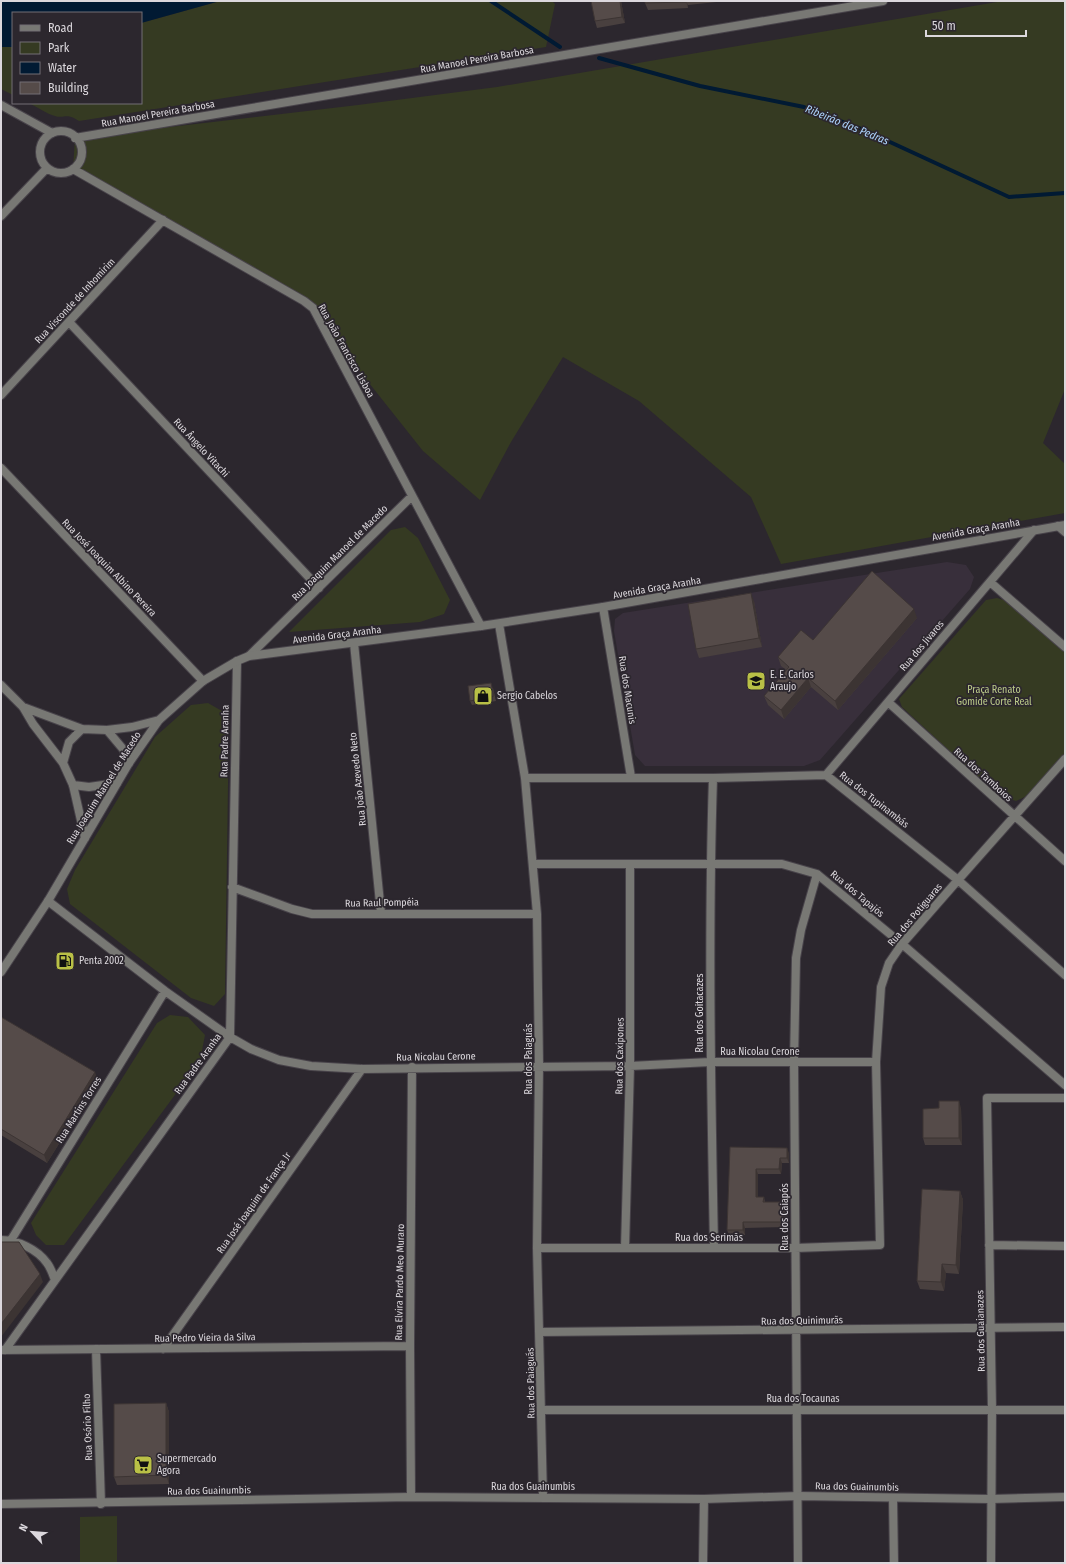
<svg xmlns="http://www.w3.org/2000/svg" width="1066" height="1564" font-family="'Fira Sans Condensed',sans-serif">
  <style>
    .built { fill: #382f3b }
    .green { fill: #353a22 }
    .water { fill: #011a33 }
    .lines { fill: none; stroke-linecap: round; stroke-linejoin: round }
    .stream { stroke: #011a33; stroke-width: 4 }
    .minor-casing { stroke: #48434a; stroke-width: 10 }
    .tertiary-casing { stroke: #48434a; stroke-width: 10 }
    .minor { stroke: #787874; stroke-width: 8 }
    .tertiary { stroke: #787874; stroke-width: 8 }
    .wall { fill: #49403f }
    .shaded-wall { fill: #3c3433 }
    .building { fill: #554b49; stroke: #3c3433 }
    .labels { text-anchor: middle; dominant-baseline: central; stroke-width: 3.5; stroke-linejoin: round; paint-order: stroke }
    .street-label { font-size: 10px; fill: #dcd8dd; stroke: #2c272e }
    .poi-label { font-size: 10px; fill: #dcd8dd; stroke: #2c272e; text-anchor: start }
    .park-label { font-size: 10px; fill: #bccb89; stroke: #2c272e }
    .water-label { font-size: 11px; font-style: italic; fill: #add4fd; stroke: #2c272e }
  </style>
  <rect width="100%" height="100%" fill="#2c272e"/>
  <path class="built" d="M947,562L966,565L974,577L970,589L820,760L804,766H645L635,755L614,631L615,619L623,613Z"/>
  <path class="green" d="M220,1H552L555,4L546,47L79,121C66,112 65,119 55,116C47,114 37,107 29,103H141V23Z
    M1003,1H1065V389L1043,443L1065,464V513L781,564L751,497L639,401L563,357L511,442L480,500L423,451L304,301L73,169L75,138L358,105L497,87Z
    M1,47H13V95L1,89Z
    M405,527L418,538L450,600L444,614L420,622L289,632L391,530Z
    M997,598L1010,602L1065,651V753L1027,796L1016,801L997,795L902,707L899,699L986,600Z
    M208,703L229,715L225,994L214,1006L191,998L70,904L67,889L75,870L155,737L191,705Z
    M170,1015L188,1017L205,1035L200,1061L64,1245H46L36,1235L31,1223L157,1023Z
    M117,1516V1563H80V1517Z"/>
  <path class="water" d="M1,1H220L141,23V13H13V47H1Z"/>
  <g class="lines">
    <path class="stream" d="M491,1L560,47
      M599,58L700,86L804,107L864,130L1009,197L1065,193"/>
    <defs>
      <path id="minor" d="M1,105L52,133
        M40 152a21 21 0 1 1 42 0a21 21 0 1 1-42 0Z
        M75,138L883,1
        M73,169L304,301L313,308L481,626
        M1,216L47,168
        M69,322L319,588
        M1,395L163,220
        M1,468L203,681
        M1058,526L1065,532
        M990,582L1065,647
        M603,607L631,777
        M499,624L525,778L537,914L539,1065L537,1248L543,1497
        M354,643L381,913
        M249,656L412,496
        M1,685L23,707L33,724L63,763L73,785L89,787L117,783
        M888,702L1065,861
        M23,707L82,729L107,730L123,749L129,763
        M63,763L69,742L82,729
        M826,775L1034,530
        M525,778H713L826,775L958,880L1065,975
        M713,778C708,934 711,1091 714,1247
        M533,864H782L817,874L902,944L1065,1085
        M232,887L292,909L312,914H537
        M48,901L165,991L230,1037L251,1049L279,1060L311,1066L362,1069L630,1066L710,1062H876
        M1,1240C17,1240 37,1249 47,1263C51,1268 53,1275 55,1280
        M11,1240L165,991
        M989,1245L1065,1246
        M537,1248H795L880,1245L876,1062L881,987L889,963L902,944L958,880L1065,759
        M625,1248L630,1066V865
        M539,1332L1065,1327
        M96,1349L101,1504
        M163,1349L362,1069
        M2,1350L410,1346
        M5,1350L230,1037L237,661
        M541,1410H1065
        M411,1497L410,1346L412,1067
        M893,1498L894,1563
        M703,1563L704,1499
        M798,1563L794,1062L796,958L801,930L817,874
        M991,1563L992,1410L987,1098H1065"/>
      <path id="tertiary" d="M107,730L132,727L159,720
        M73,785L85,838
        M1,972L48,901L129,763L159,720L203,681L237,661L249,656L481,626L603,607L1065,525
        M1,1504L411,1497L704,1499L798,1496L990,1499L1065,1497"/>
    </defs>
    <use href="#minor" class="minor-casing"/>
    <use href="#tertiary" class="tertiary-casing"/>
    <use href="#minor" class="minor"/>
    <use href="#tertiary" class="tertiary"/>
  </g>
  <path class="wall" d="M591,1H621L625,23L597,28L595,21Z
    M645,1H726L688,5V8L648,10L645,3Z
    M754,601L762,647L699,658L696,649Z
    M917,618L838,710L811,687L784,719L768,705L764,696L786,670L781,666L778,657L813,640Z
    M493,688L496,701L472,705L470,701Z
    M1,1017L98,1081L47,1163L1,1135Z
    M961,1108L962,1145H925L923,1138Z
    M730,1147L789,1153V1163H782L781,1174H758V1197H764L765,1202H786L788,1208V1227L745,1228V1235H729L727,1230Z
    M960,1191L963,1200L959,1274L946,1273L944,1291L920,1289L917,1281Z
    M166,1403L169,1412V1484L117,1485L114,1477Z"/>
  <path class="shaded-wall" d="M620,1H621L625,23L622,17Z
    M686,1L688,5V8Z
    M751,593L754,601L762,647L759,638Z
    M914,609L917,618L838,710L835,701Z
    M808,678L811,687L784,719L781,710Z
    M95,1072L98,1081L47,1163L44,1155Z
    M959,1101L961,1108L962,1145L959,1138Z
    M787,1148L789,1153V1163L787,1158Z
    M780,1158L782,1163L781,1174L779,1169Z
    M756,1169L758,1174V1202L756,1197Z
    M960,1191L963,1200L959,1274L956,1265Z
    M786,1202L788,1208V1227L786,1222Z
    M743,1222L745,1228V1235L743,1230Z
    M942,1264L946,1273L944,1291L941,1282Z
    M40,1274L43,1282L1,1337V1324Z
    M166,1403L169,1412V1484L166,1475Z"/>
  <path class="building" d="M591,1H620L622,17L595,21Z
    M645,1H686V2L645,3Z
    M872,571L914,609L835,701L808,678L781,710L764,696L789,667L778,657L801,630L813,640Z
    M751,593L759,638L696,649L688,604Z
    M491,683L494,696L470,701L468,686Z
    M1,1017L95,1072L44,1155L1,1129Z
    M939,1101H959V1138H923V1109L939,1108Z
    M730,1147L787,1148V1158H780L779,1169H756V1197H764L763,1202H786V1222H743V1230H727Z
    M922,1189L960,1191L956,1265L942,1264L941,1282L917,1281Z
    M1,1242H19L40,1274L1,1324Z
    M166,1403V1475L114,1477V1404Z"/>
  <defs>
    <symbol id="school-square" viewBox="-11 -11 22 22"><rect x="-9" y="-9" width="18" height="18" rx="4" fill="#b9c046" stroke="#2c272e"/><path d="M0-5L7-2L0 1L-7-2ZM-4 1L0 2.5L4 1V4Q0 6-4 4Z" fill="#111"/></symbol>
    <symbol id="shop-square" viewBox="-11 -11 22 22"><rect x="-9" y="-9" width="18" height="18" rx="4" fill="#b9c046" stroke="#2c272e"/><path d="M-5-2.5h2.3a2.7 3.5 0 0 1 5.4 0H5L5.5 6h-11ZM-1.5-2.5h3a1.5 2.3 0 0 0-3 0Z" fill="#111"/></symbol>
    <symbol id="fuel-square" viewBox="-11 -11 22 22"><rect x="-9" y="-9" width="18" height="18" rx="4" fill="#b9c046" stroke="#2c272e"/><path d="M-5.5-6h7V0h2V4h1.3V-2.5L3-4.5l.8-.8L6-3V5H2.5V1h-1V6h-7ZM-4.2-4.7v3.2H.2V-4.7Z" fill="#111"/></symbol>
    <symbol id="supermarket-square" viewBox="-11 -11 22 22"><rect x="-9" y="-9" width="18" height="18" rx="4" fill="#b9c046" stroke="#2c272e"/><path d="M-6-5.5h2.5l.6 2H6L4.5 2H-2.5L-4.4-4H-6ZM-1.5 3.2a1.3 1.3 0 1 0 .1 0ZM3 3.2a1.3 1.3 0 1 0 .1 0Z" fill="#111"/></symbol>
  </defs>
  <g fill-rule="evenodd">
    <use href="#school-square" x="745" y="670" width="22" height="22"/>
    <use href="#shop-square" x="472" y="685" width="22" height="22"/>
    <use href="#fuel-square" x="54" y="950" width="22" height="22"/>
    <use href="#supermarket-square" x="132" y="1454" width="22" height="22"/>
  </g>
  <g class="labels">
    <g class="street-label">
      <text transform="translate(477 60) rotate(-10)">Rua Manoel Pereira Barbosa</text>
      <text transform="translate(158 114) rotate(-10)">Rua Manoel Pereira Barbosa</text>
      <text transform="translate(75 301) rotate(-47)">Rua Visconde de Inhomirim</text>
      <text transform="translate(346 351) rotate(61)">Rua João Francisco Lisboa</text>
      <text transform="translate(201 448) rotate(47)">Rua Ângelo Vitachi</text>
      <text transform="translate(976 530) rotate(-10)">Avenida Graça Aranha</text>
      <text transform="translate(340 553) rotate(-45)">Rua Joaquim Manoel de Macedo</text>
      <text transform="translate(109 568) rotate(46)">Rua José Joaquim Albino Pereira</text>
      <text transform="translate(657 588) rotate(-10)">Avenida Graça Aranha</text>
      <text transform="translate(337 635) rotate(-7)">Avenida Graça Aranha</text>
      <text transform="translate(922 646) rotate(-50)">Rua dos Jivaros</text>
      <text transform="translate(627 690) rotate(81)">Rua dos Macunis</text>
      <text transform="translate(225 741) rotate(-89)">Rua Padre Aranha</text>
      <text transform="translate(983 775) rotate(42)">Rua dos Tamboios</text>
      <text transform="translate(358 779) rotate(-96)">Rua João Azevedo Neto</text>
      <text transform="translate(104 788) rotate(-58)">Rua Joaquim Manoel de Macedo</text>
      <text transform="translate(874 800) rotate(38)">Rua dos Tupinambás</text>
      <text transform="translate(857 894) rotate(40)">Rua dos Tapajós</text>
      <text transform="translate(382 903) rotate(-1)">Rua Raul Pompéia</text>
      <text transform="translate(915 915) rotate(-50)">Rua dos Potiguaras</text>
      <text transform="translate(700 1013) rotate(-90)">Rua dos Goitacazes</text>
      <text x="760" y="1052">Rua Nicolau Cerone</text>
      <text transform="translate(620 1056) rotate(-89)">Rua dos Caxipones</text>
      <text transform="translate(436 1057) rotate(-1)">Rua Nicolau Cerone</text>
      <text transform="translate(529 1059) rotate(-90)">Rua dos Paiaguás</text>
      <text transform="translate(198 1064) rotate(-54)">Rua Padre Aranha</text>
      <text transform="translate(79 1110) rotate(-58)">Rua Martins Torres</text>
      <text transform="translate(254 1203) rotate(-55)">Rua José Joaquim de França Jr</text>
      <text transform="translate(785 1217) rotate(-90)">Rua dos Caiapós</text>
      <text x="709" y="1238">Rua dos Serimãs</text>
      <text transform="translate(400 1282) rotate(-89)">Rua Elvira Pardo Meo Muraro</text>
      <text transform="translate(802 1321) rotate(-1)">Rua dos Quinimurãs</text>
      <text transform="translate(981 1331) rotate(-91)">Rua dos Guaianazes</text>
      <text transform="translate(205 1338) rotate(-1)">Rua Pedro Vieira da Silva</text>
      <text transform="translate(531 1383) rotate(-91)">Rua dos Paiaguás</text>
      <text x="803" y="1399">Rua dos Tocaunas</text>
      <text transform="translate(88 1427) rotate(-92)">Rua Osório Filho</text>
      <text x="533" y="1487">Rua dos Guainumbis</text>
      <text transform="translate(857 1487) rotate(1)">Rua dos Guainumbis</text>
      <text transform="translate(209 1491) rotate(-1)">Rua dos Guainumbis</text>
    </g>
    <g class="poi-label">
      <text x="770" y="675">E. E. Carlos<tspan x="770" dy="12">Araujo</tspan></text>
      <text x="497" y="696">Sergio Cabelos</text>
      <text x="79" y="961">Penta 2002</text>
      <text x="157" y="1459">Supermercado<tspan x="157" dy="12">Agora</tspan></text>
    </g>
    <g class="park-label">
      <text x="994" y="690">Praça Renato<tspan x="994" dy="12">Gomide Corte Real</tspan></text>
    </g>
    <g class="water-label">
      <text transform="translate(847 125) rotate(22)">Ribeirão das Pedras</text>
    </g>
  </g>
  <rect width="1066" height="1564" fill="none" stroke="#dcd8dd" stroke-width="4"/>
  <rect x="12" y="12" width="130" height="92" fill="#2c272e" stroke="#726e74"/>
  <rect x="20" y="25" width="20" height="6" fill="#787874" stroke="#726e74"/>
  <text x="48" y="32" font-size="12" fill="#dcd8dd">Road</text>
  <rect x="20" y="42" width="20" height="12" fill="#353a22" stroke="#726e74"/>
  <text x="48" y="52" font-size="12" fill="#dcd8dd">Park</text>
  <rect x="20" y="62" width="20" height="12" fill="#011a33" stroke="#726e74"/>
  <text x="48" y="72" font-size="12" fill="#dcd8dd">Water</text>
  <rect x="20" y="82" width="20" height="12" fill="#554b49" stroke="#726e74"/>
  <text x="48" y="92" font-size="12" fill="#dcd8dd">Building</text>
  <g transform="translate(32 1532) rotate(296)" stroke="#2c272e" stroke-width="3" paint-order="stroke">
  <path d="M0-3L7 15L0 10L-7 15Z" fill="#dcd8dd"/>
  <text y="-6" font-size="11" font-weight="bold" text-anchor="middle" fill="#dcd8dd">N</text>
  </g>
  <path d="M926 30v6h100v-6" fill="none" stroke="#dcd8dd" stroke-width="2"/>
  <text x="932" y="30" font-size="12" fill="#dcd8dd" stroke="#2c272e" stroke-width="3" paint-order="stroke">50 m</text>
</svg>
